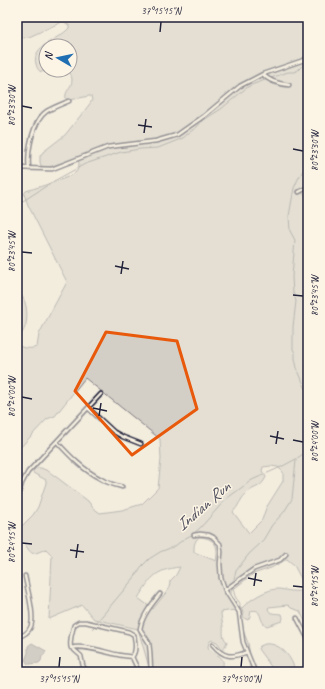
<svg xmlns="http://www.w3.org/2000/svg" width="325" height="689" font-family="Caveat,sans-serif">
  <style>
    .green { fill: #d4cfc6; stroke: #7b7880; fill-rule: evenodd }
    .water { fill: #aca7a6; stroke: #75727b }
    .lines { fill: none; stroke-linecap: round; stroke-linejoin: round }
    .stream { stroke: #75727b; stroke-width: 1 }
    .minor-casing { stroke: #22223b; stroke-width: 5.5 }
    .minor { stroke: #fcf5e5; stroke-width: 2.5 }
    .marked { fill: none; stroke: #e8590c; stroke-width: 3; stroke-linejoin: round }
    .ticks { fill: none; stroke: #22223b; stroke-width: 1.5 }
    .labels { text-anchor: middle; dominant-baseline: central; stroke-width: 3; stroke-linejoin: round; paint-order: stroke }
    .water-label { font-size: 17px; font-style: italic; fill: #525160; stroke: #fcf5e5 }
    .neatline { fill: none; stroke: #22223b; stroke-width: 1.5 }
    .ticks-label { font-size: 10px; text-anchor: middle; fill: #22223b }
  </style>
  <rect width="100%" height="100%" fill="#f3edde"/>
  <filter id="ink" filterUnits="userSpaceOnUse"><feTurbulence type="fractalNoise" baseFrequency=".025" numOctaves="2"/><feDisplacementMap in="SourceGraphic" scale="8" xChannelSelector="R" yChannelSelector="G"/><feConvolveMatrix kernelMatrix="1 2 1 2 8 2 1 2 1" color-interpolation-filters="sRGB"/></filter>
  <g filter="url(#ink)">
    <path class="green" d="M17,17H308V189L303,193L304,195H308V628L300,611L291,608L288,605L269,607L268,608C269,615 276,613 282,614L283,618L282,621L267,626C258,622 263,607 251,611L250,616L248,620L244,618L242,609L221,612C221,617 222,620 223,626C224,633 221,635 227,642L223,650L217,642L212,640L209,642L208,647L209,649C220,658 227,657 221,672H149V667L138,629L94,619L82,605L49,619L52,555L46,549C43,550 39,552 36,553C31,555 29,550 26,546C24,543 21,541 18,540L17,537L18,530L33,515L38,507L46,483V480L33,473V471L36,468H41L48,471L59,479L88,501L93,508L100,513L122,510L142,504L158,488L161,459L160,439L85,378L55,416L47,419L17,451V292C27,297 28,314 26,324C24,332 18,337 18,345C23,349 31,349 37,347L39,334L67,282L28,205L24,194L26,191C35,188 71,178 76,172C80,167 79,162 78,157L49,167L41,166L40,162V156L43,152L65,135L89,105L92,100L91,96H89L70,100L66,99C64,91 72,88 72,80C72,77 70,73 69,70H70V46H46V70H48L47,71L41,72C38,70 37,68 36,64C31,45 59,40 69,28V25L64,22H62L29,37L23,38L20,36L17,30ZM271,466L278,467L283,472V481L266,508L262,520L249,533L233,512C239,506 240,499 246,494C253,486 261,489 266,477L262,471L263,467ZM199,537C216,538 219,547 216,561L194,552C194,545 194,542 199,537ZM287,559L294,565L297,571L305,586L304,590C296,593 287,590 279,589C268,588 249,600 242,608H239L231,595V591L253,574L271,568ZM180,567L176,575L170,581L169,589L153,609L138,598C151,578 154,570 180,567Z
      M265,644C280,642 293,658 295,672H275L258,649L260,646Z"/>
    <path class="water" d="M32,643L46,651L44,655L42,656L41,661L39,663L30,664H28L25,660L28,653V646Z"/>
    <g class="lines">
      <path class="stream" d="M271,78L288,72H294L298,70L304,64L308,62
        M308,133L305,146L307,160L304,169L298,179L294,188L289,216L290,231L295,240L292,277L293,294H294L296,301L293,327V349L295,353V359L297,368L308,394
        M17,204L23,201L54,181L85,164L121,152L140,149L158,148L183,138L190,132L197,127L202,121L221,109L245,89L251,85L268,79
        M17,387V401
        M234,579L236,571L249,554L262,542L272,525L284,512L292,499L296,460
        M233,588C234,591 234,595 236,598C240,603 241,603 239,610
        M96,623L134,578L141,567L149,559L160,552L175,546L184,539L193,534L201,527L226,499L252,480L281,467L296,459L303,454L308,446
        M242,628L248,643L250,655
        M91,630L95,626
        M250,663V672"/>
      <defs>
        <path id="minor" d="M263,74C269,82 280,84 289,85
          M17,168L52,169L108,147L156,141L177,135L204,116L240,86L263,74L304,60L308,57
          M29,169C27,153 32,121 47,111C54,107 62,104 69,101
          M299,192L308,187
          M88,408L114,432L123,437L141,444
          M57,442C70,456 83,470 101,479C107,483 115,485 122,487
          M17,500L22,483L28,472L101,394
          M194,535L200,534L209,535L213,537L220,544L221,552L220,564L221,578L225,590L239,612L243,642L255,672
          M225,590L254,569L274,562L280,560L286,554
          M297,618L308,639
          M79,622H86L129,632L134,635C135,642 137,651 132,657C127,656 123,656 119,655C107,653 83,644 71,648C69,640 72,633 74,625Z
          M17,637C23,636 29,632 31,626C35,615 27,588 25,576
          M213,645C224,658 232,658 247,652
          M72,648L81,656L83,666L87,672
          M132,657L139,672
          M17,669L18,672
          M151,672L150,652L149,643L140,629C142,616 152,604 160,594"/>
      </defs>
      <use href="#minor" class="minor-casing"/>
      <use href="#minor" class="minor"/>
    </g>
  </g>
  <path d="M0 0H325V689H0ZM106,332L177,341L197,409L132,455L75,391Z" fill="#f3edde" fill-opacity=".55" fill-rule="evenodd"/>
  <path class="marked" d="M106,332L177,341L197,409L132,455L75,391Z"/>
  <path class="ticks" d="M160,32L161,22M22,106L32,108M138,125L152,127M144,133L146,119M293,149L303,151M22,252L32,253M115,266L129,269M121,274L123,261M293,295L303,296M22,397L32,399M93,408L107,411M99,416L101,403M270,436L284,439M293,440L303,442M276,444L278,431M22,543L32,544M70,550L84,552M76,558L78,544M248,578L262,581M254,586L256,573M293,586L303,587M59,667L60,657M241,667L242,657"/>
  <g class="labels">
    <g class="water-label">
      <text transform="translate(203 506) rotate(-41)">Indian Run</text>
    </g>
  </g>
  <rect width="325" height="689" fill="none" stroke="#fcf5e5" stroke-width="44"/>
  <g transform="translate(58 58) rotate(279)"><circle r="19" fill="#fcf5e5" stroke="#a5a1a1"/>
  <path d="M0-3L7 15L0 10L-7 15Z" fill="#1f6fb2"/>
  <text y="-6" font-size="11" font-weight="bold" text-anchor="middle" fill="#22223b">N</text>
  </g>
  <rect x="22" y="22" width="281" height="645" class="neatline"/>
  <g class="ticks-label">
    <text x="161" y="14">37°15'15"N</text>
    <text transform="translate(11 106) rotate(-90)" y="4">80°23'30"W</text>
    <text transform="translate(314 151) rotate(-90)" y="4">80°23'30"W</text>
    <text transform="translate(11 252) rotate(-90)" y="4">80°23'45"W</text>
    <text transform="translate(314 296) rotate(-90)" y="4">80°23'45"W</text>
    <text transform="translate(11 397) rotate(-90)" y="4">80°24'00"W</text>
    <text transform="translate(314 442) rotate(-90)" y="4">80°24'00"W</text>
    <text transform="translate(11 543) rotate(-90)" y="4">80°24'15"W</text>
    <text transform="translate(314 587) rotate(-90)" y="4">80°24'15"W</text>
    <text x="59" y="682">37°15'15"N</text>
    <text x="241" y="682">37°15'00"N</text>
  </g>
</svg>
